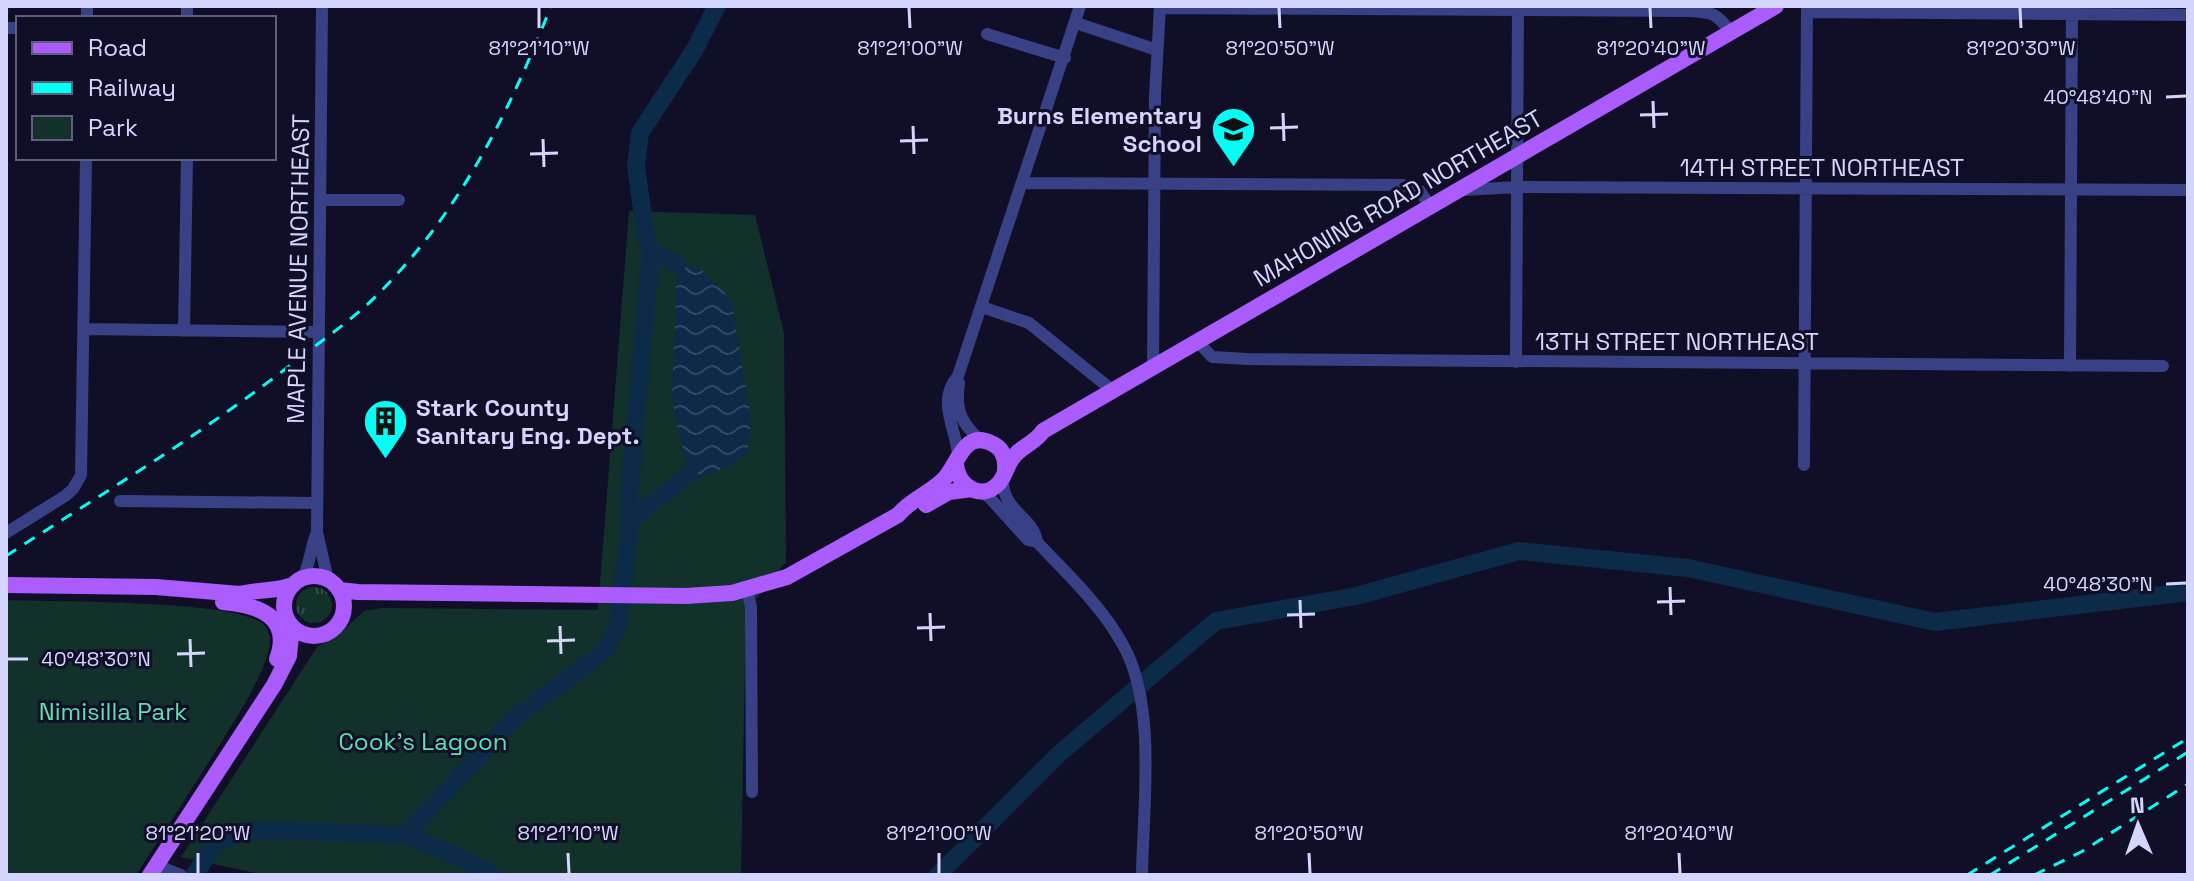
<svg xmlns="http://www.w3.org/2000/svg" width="2194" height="881" font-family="'Space Grotesk',sans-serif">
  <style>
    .grass { fill: url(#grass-tufts) }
    .green { fill: #12312b }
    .water { fill: url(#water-waves) }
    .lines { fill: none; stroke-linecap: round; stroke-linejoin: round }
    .river { stroke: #0b2b49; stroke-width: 18 }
    .minor { stroke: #394186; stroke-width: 12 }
    .major { stroke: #ab5cff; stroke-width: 16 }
    .rail { stroke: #01fff4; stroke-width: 3; stroke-dasharray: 12 10; stroke-linecap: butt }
    .ticks { fill: none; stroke: #d5d6ff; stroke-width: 3 }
    .labels { text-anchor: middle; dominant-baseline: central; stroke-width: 6; stroke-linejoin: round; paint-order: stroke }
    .poi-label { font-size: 24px; font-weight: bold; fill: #d5d6ff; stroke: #100f27; text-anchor: end }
    .street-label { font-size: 24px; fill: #d5d6ff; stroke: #100f27 }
    .park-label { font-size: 24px; fill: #5ee2ae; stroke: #100f27 }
    .ticks-label { font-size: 20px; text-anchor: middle; fill: #d5d6ff; stroke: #100f27; stroke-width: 6; stroke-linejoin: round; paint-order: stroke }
  </style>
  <defs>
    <pattern id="grass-tufts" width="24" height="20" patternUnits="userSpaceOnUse" patternTransform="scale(2)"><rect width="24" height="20" fill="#12312b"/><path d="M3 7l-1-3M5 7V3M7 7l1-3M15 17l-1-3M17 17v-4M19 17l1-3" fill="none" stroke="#344e4b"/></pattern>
    <pattern id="water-waves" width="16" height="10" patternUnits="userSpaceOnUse" patternTransform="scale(2)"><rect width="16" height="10" fill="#0b2b49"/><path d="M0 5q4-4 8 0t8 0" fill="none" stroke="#2e4964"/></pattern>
  </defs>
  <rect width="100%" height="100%" fill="#100f27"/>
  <path class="grass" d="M296 605a18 18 0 1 1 36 0a18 18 0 1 1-36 0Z"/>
  <path class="green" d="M629,211L755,215L784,333L786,562L746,611L741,875H266L181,857L317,647L339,634L364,611L382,608L598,610Z
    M6,600C47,602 244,599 265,626C270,633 271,641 269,649C261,681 239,713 222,741C194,786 165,830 136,875H6Z"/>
  <path class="water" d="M677,264L690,265L702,270L731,299L751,419L747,454L720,470L693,481L678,430L672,398Z"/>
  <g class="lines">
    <path class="river" d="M651,251L677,264
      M631,520L689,474
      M405,835L516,717L598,656L607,647L618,624L631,520L629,495L651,251L645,231L636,166L640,133L695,49L717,6
      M194,875L212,849L221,841L242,832L272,830L405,835L465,860L492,875
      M938,875L1060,753L1216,621L1356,596L1519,551L1688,568L1935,622L2188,592"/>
    <path class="minor" d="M322,6L317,532L328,580
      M1160,8L1689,11C1713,12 1716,13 1731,32
      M1807,12L2188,15
      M87,18V6
      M187,18V6
      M1076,23L1157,50
      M6,28H18
      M987,34L1065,58
      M1024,183L1403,185L1420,191L1430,206
      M1463,190L1518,187L2188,190
      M320,200H399
      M982,307L1029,323L1112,390
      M84,329L319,332
      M184,331L187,158
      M1197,341L1212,357L1248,359L2163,366
      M1516,362L1518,6
      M1153,366L1155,96L1160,6
      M2070,366L2072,9
      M959,383C955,409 961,425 982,441
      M958,455C956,427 936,401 958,376L1080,6
      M1804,465L1807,6
      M1003,477C1001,512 1034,516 1037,542
      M978,491L989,497L1028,540L1037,542C1067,574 1102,606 1123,645C1157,705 1143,807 1142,875
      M120,501L317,503
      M6,533L65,496L73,489L81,475L86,158
      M302,579C311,563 310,548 317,532
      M747,590L751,607L752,792
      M156,865L181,875"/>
    <path class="major" d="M956,462C955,484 981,503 999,483C1006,475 1007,463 1015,455C1024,445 1036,442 1043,431L1776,6
      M926,505L949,492L972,489
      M284 606a30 30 0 1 1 60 0a30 30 0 1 1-60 0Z
      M6,585L156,587L240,594C258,589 275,592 293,585
      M339,590L358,592L686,596L732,593L787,577L898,515C911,499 929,494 943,480C958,466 963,428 993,444C1003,449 1006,459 1005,470
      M223,602C257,605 293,616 277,659
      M150,875L274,685L289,656L292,626"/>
    <path class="rail" d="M6,556C106,491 209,430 302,356C331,334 361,313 386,286C464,204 510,110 551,6
      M1967,875L2188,738
      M1990,875L2188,752
      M2034,875L2081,852L2188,784"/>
  </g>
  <path class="ticks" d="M539,8V28M909,8L910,28M1279,8L1280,28M1650,8L1651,28M2020,8L2021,28M2166,97L2186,96M1653,101L1654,128M1283,113L1284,141M1640,115L1668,114M913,126L914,154M1270,128L1298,127M543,139L544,167M900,141L928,140M530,154L558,153M2166,584L2186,583M1670,587L1671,615M1300,600L1301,628M1657,602L1685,601M930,613L931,641M1287,615L1315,614M560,626L561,654M917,628L945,627M190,639L191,667M547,641L575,640M177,654L205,653M8,659H28M198,853V873M568,853L569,873M939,853V873M1309,853L1310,873M1679,853L1680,873"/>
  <defs>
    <symbol id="school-pin" viewBox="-11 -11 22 30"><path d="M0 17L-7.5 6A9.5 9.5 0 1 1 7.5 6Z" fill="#01fff4" stroke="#100f27"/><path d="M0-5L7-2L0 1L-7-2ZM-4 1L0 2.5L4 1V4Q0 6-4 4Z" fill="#111"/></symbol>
    <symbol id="building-pin" viewBox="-11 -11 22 30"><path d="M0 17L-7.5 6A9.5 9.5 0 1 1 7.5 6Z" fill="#01fff4" stroke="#100f27"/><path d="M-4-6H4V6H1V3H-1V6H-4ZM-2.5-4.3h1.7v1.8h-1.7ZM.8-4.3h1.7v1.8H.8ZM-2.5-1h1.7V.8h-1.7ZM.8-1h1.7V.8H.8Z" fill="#111"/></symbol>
  </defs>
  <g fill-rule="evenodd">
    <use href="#school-pin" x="1208" y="104" width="51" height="69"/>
    <use href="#building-pin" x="360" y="396" width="51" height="69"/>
  </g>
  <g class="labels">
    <g class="poi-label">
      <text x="1202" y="115">Burns Elementary<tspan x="1202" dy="28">School</tspan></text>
      <text x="416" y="407" text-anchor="start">Stark County<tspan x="416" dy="28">Sanitary Eng. Dept.</tspan></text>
    </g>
    <g class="street-label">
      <text x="1822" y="167">14TH STREET NORTHEAST</text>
      <text transform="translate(1398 198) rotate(-30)">MAHONING ROAD NORTHEAST</text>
      <text transform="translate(298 269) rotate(-89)">MAPLE AVENUE NORTHEAST</text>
      <text x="1677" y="341">13TH STREET NORTHEAST</text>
    </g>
    <g class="park-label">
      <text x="113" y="711">Nimisilla Park</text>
      <text x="423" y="741">Cook's Lagoon</text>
    </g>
  </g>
  <g class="ticks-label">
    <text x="539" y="55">81°21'10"W</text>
    <text x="910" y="55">81°21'00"W</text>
    <text x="1280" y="55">81°20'50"W</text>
    <text x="1651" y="55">81°20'40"W</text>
    <text x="2021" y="55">81°20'30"W</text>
    <text x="2098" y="104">40°48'40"N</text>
    <text x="2098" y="591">40°48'30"N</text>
    <text x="96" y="666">40°48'30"N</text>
    <text x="198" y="840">81°21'20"W</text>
    <text x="568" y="840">81°21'10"W</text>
    <text x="939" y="840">81°21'00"W</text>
    <text x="1309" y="840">81°20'50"W</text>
    <text x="1679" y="840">81°20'40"W</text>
  </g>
  <rect width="2194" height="881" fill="none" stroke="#d5d6ff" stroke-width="16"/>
  <rect x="16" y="16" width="260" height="144" fill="#100f27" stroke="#5f5f7d" stroke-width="2"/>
  <rect x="32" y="42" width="40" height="12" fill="#ab5cff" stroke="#5f5f7d" stroke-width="2"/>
  <text x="88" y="56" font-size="24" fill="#d5d6ff">Road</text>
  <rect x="32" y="82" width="40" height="12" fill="#01fff4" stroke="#5f5f7d" stroke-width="2"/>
  <text x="88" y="96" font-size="24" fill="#d5d6ff">Railway</text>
  <rect x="32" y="116" width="40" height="24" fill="#12312b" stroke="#5f5f7d" stroke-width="2"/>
  <text x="88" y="136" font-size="24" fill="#d5d6ff">Park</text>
  <g transform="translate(2138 825) rotate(358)" stroke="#100f27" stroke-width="6" paint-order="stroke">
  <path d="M0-6L14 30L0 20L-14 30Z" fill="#d5d6ff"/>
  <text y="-12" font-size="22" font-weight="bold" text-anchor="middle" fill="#d5d6ff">N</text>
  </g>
</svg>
